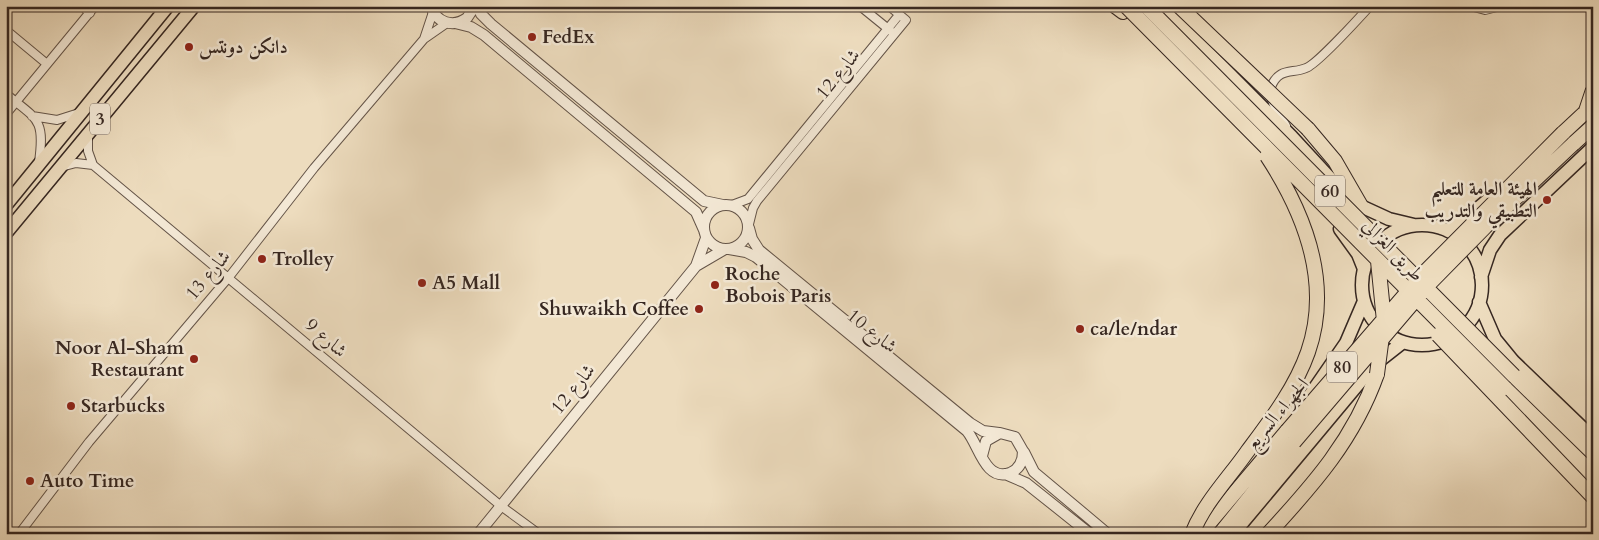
<svg xmlns="http://www.w3.org/2000/svg" width="1599" height="540" font-family="Cardo,Amiri,serif">
  <style>
    .lines { fill: none; stroke-linecap: round; stroke-linejoin: round }
    .minor-casing { stroke: #645448; stroke-width: 10 }
    .tertiary-casing { stroke: #645448; stroke-width: 12 }
    .primary-casing { stroke: #362721; stroke-width: 15 }
    .motorway-casing { stroke: #362721; stroke-width: 16 }
    .minor { stroke: #f3e8d5; stroke-width: 8 }
    .tertiary { stroke: #f3e8d5; stroke-width: 10 }
    .primary { stroke: #eddcbe; stroke-width: 12 }
    .motorway { stroke: #eddcbe; stroke-width: 14 }
    .motorway-bridge-casing { stroke: #362721; stroke-width: 16; stroke-linecap: butt }
    .motorway-bridge { stroke: #eddcbe; stroke-width: 14 }
    .poi-dot { fill: #8f2418; stroke: #f3e8d5; stroke-width: 2 }
    .labels { text-anchor: middle; dominant-baseline: central; stroke-width: 5; stroke-linejoin: round; paint-order: stroke }
    .shield { fill: #f3e8d5; stroke: #6f6157; stroke-width: 1 }
    .shield-label { font-size: 18px; font-weight: bold; fill: #362721 }
    .poi-label { font-size: 19px; font-weight: bold; fill: #362721; stroke: #f3e8d5; text-anchor: start }
    .street-label { font-size: 19px; fill: #362721; stroke: #f3e8d5 }
  </style>
  <rect width="100%" height="100%" fill="#eddcbe"/>
  <filter id="stains"><feTurbulence type="fractalNoise" baseFrequency=".004" numOctaves="4"/><feColorMatrix values="0 0 0 0 .2 0 0 0 0 .09 0 0 0 0 .02 0 0 0 .5 -.17"/></filter>
  <radialGradient id="worn" r=".72"><stop offset=".6" stop-color="#630" stop-opacity="0"/><stop offset="1" stop-color="#630" stop-opacity=".3"/></radialGradient>
  <g class="lines">
    <defs>
      <path id="minor" d="M82,6L90,13
        M860,6L892,32
        M1470,6L1485,10L1501,6
        M6,30L47,64
        M424,39L433,12
        M6,94C38,120 45,119 39,162
        M6,114L95,6
        M32,116L57,120L79,113
        M1286,126C1281,117 1267,99 1271,87C1279,67 1292,74 1306,68C1316,65 1360,17 1370,6
        M88,134V151L93,165L501,506L539,534
        M61,167L76,163L93,165
        M732,205L748,199L899,15
        M749,224L753,208L757,201L906,20L889,6
        M19,534L89,442L229,277L314,168L424,39L447,23"/>
      <path id="tertiary" d="M431,6C436,23 453,28 467,18L475,6
        M478,6L481,14L491,24L704,201L723,205
        M455,23L471,27L484,35L696,212L704,230
        M704 227a22 22 0 1 1 44 0a22 22 0 1 1-44 0Z
        M749,228L752,239L759,250L970,423L983,431L999,433
        M729,249L746,252L756,257L967,431C979,445 985,482 1010,473C1020,469 1023,461 1023,451L1015,437L1000,433L986,441L982,456
        M696,266L725,249
        M1024,452L1034,472L1108,534
        M1005,474L1026,483L1090,534
        M478,534L696,266L706,238"/>
      <path id="primary" d="M1162,6L1292,137L1352,202L1389,219L1414,225
        M6,205L168,6
        M1362 285a60 60 0 1 1 120 0a60 60 0 1 1-120 0Z
        M1340,229L1358,254L1364,269
        M1448,231L1463,221L1489,199
        M6,233L194,6
        M1481,277L1490,250L1500,235L1593,147
        M1479,302L1495,339L1513,361L1593,438
        M1308,398L1346,343L1364,301
        M1546,438L1593,485
        M1233,534L1375,364L1403,342"/>
      <path id="motorway" d="M1115,6L1123,12
        M1308,129L1335,161L1361,206
        M1563,133L1593,105
        M1573,144L1593,126
        M1514,376L1593,453
        M1505,388L1593,474
        M1200,534L1287,431
        M1220,534L1294,442
        M1268,534C1314,484 1354,439 1377,374"/>
    </defs>
    <use href="#minor" class="minor-casing"/>
    <use href="#tertiary" class="tertiary-casing"/>
    <use href="#primary" class="primary-casing"/>
    <use href="#motorway" class="motorway-casing"/>
    <use href="#minor" class="minor"/>
    <use href="#tertiary" class="tertiary"/>
    <use href="#primary" class="primary"/>
    <use href="#motorway" class="motorway"/>
    <defs>
      <path id="motorway-bridge" d="M1126,6L1505,388
        M1146,6L1514,376
        M1179,6L1308,129
        M1586,111L1593,90
        M1438,335L1593,497
        M1377,374L1384,321L1378,261
        M1287,431L1424,273L1563,133
        M1294,442L1428,285L1485,227L1573,144
        M1192,534C1204,503 1228,479 1247,452C1270,421 1295,389 1308,352C1332,283 1305,214 1267,156"/>
    </defs>
    <use href="#motorway-bridge" class="motorway-bridge-casing"/>
    <use href="#motorway-bridge" class="motorway-bridge"/>
  </g>
  <g class="poi-dot">
    <circle cx="532" cy="37" r="5"/>
    <circle cx="189" cy="47" r="5"/>
    <circle cx="1547" cy="200" r="5"/>
    <circle cx="262" cy="259" r="5"/>
    <circle cx="422" cy="283" r="5"/>
    <circle cx="715" cy="285" r="5"/>
    <circle cx="699" cy="309" r="5"/>
    <circle cx="1080" cy="329" r="5"/>
    <circle cx="194" cy="359" r="5"/>
    <circle cx="71" cy="406" r="5"/>
    <circle cx="30" cy="481" r="5"/>
  </g>
  <g class="labels">
    <g class="shield">
      <rect x="90" y="103.5" width="20" height="31" rx="4"/>
      <rect x="1315" y="175.5" width="30" height="31" rx="4"/>
      <rect x="1327" y="351.5" width="30" height="31" rx="4"/>
    </g>
    <g class="shield-label">
      <text x="100" y="119">3</text>
      <text x="1330" y="191">60</text>
      <text x="1342" y="367">80</text>
    </g>
    <g class="poi-label">
      <text x="542" y="37">FedEx</text>
      <text x="199" y="47">دانكن دونتس</text>
      <text x="1537" y="189" text-anchor="end">الهيئة العامة للتعليم<tspan x="1537" dy="22">التطبيقي والتدريب</tspan></text>
      <text x="272" y="259">Trolley</text>
      <text x="725" y="274">Roche<tspan x="725" dy="22">Bobois Paris</tspan></text>
      <text x="432" y="283">A5 Mall</text>
      <text x="689" y="309" text-anchor="end">Shuwaikh Coffee</text>
      <text x="1090" y="329">ca/le/ndar</text>
      <text x="184" y="348" text-anchor="end">Noor Al-Sham<tspan x="184" dy="22">Restaurant</tspan></text>
      <text x="81" y="406">Starbucks</text>
      <text x="40" y="481">Auto Time</text>
    </g>
    <g class="street-label">
      <text transform="translate(838 74) rotate(-51)">شارع 12</text>
      <text transform="translate(1393 250) rotate(46)">طريق الغزالي</text>
      <text transform="translate(208 275) rotate(-50)">شارع 13</text>
      <text transform="translate(872 331) rotate(39)">شارع 10</text>
      <text transform="translate(326 338) rotate(41)">شارع 9</text>
      <text transform="translate(573 389) rotate(-51)">شارع 12</text>
      <text transform="translate(1277 414) rotate(-50)">الجهراء السريع</text>
    </g>
  </g>
  <rect width="1599" height="540" fill="none" stroke="#eddcbe" stroke-width="25"/>
  <rect x="8" y="8" width="1584" height="525" fill="none" stroke="#362721" stroke-width="2.5"/>
  <rect x="12" y="12" width="1574" height="515" fill="none" stroke="#362721"/>
  <rect width="100%" height="100%" filter="url(#stains)"/>
  <rect width="100%" height="100%" fill="url(#worn)"/>
</svg>
